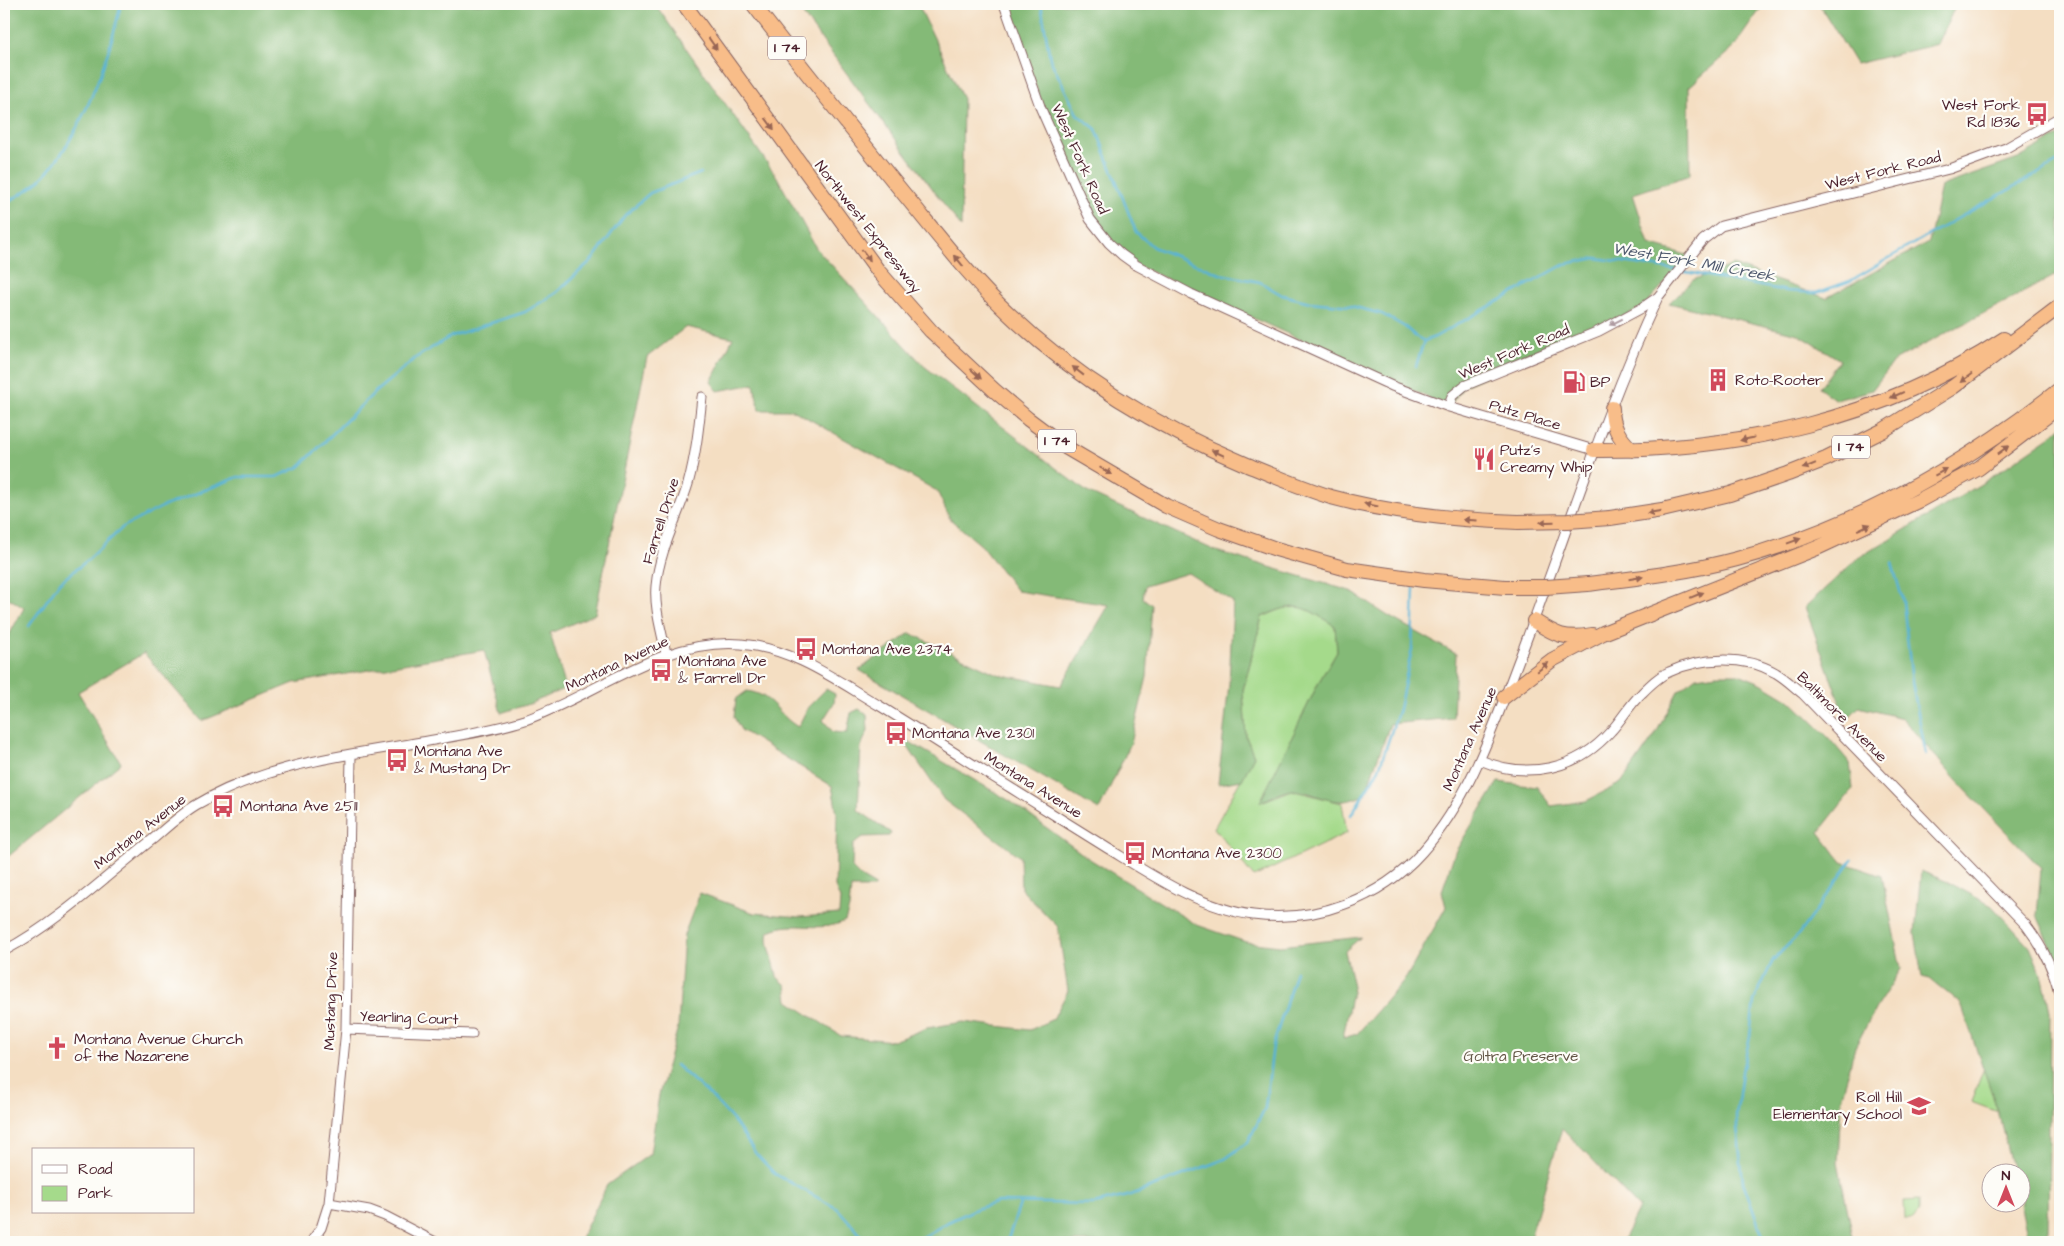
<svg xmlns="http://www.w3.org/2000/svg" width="2064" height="1246" font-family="'Architects Daughter',sans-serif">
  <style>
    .green { fill: #a5da8b; stroke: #787c5b }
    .forest { fill: #84ba77; stroke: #676c51 }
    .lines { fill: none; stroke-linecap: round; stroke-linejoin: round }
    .stream { stroke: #58b3d6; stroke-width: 2.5 }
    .minor-casing { stroke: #866260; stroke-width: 11 }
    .highway-casing { stroke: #866260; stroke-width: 16 }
    .minor { stroke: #fff; stroke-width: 9 }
    .highway { stroke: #f8bd89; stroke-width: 14 }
    .highway-bridge-casing { stroke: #866260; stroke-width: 16; stroke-linecap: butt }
    .highway-bridge { stroke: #f8bd89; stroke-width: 14 }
    .oneway { fill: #986655 }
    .oneway2 { fill: #ae9aa0 }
    .labels { text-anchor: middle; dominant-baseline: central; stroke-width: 4.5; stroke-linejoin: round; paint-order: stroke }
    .shield { fill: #fdfcf7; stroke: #806168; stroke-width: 1 }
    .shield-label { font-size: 14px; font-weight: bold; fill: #4a1f2b }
    .poi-label { font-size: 15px; fill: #4a1f2b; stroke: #fdfcf7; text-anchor: start }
    .street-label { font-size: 15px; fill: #4a1f2b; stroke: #fdfcf7 }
    .park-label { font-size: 15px; fill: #655748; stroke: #fdfcf7 }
    .water-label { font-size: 16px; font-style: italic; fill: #505a6f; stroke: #fdfcf7 }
  </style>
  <rect width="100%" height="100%" fill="#fdfcf7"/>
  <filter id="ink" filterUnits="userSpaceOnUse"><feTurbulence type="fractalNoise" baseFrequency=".02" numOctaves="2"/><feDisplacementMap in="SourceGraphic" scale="10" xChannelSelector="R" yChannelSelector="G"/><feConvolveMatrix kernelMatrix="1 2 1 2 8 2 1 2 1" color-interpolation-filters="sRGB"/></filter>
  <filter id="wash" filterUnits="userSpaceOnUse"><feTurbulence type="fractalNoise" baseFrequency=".0096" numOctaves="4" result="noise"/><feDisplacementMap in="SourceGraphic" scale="20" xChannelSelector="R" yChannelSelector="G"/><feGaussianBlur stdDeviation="1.12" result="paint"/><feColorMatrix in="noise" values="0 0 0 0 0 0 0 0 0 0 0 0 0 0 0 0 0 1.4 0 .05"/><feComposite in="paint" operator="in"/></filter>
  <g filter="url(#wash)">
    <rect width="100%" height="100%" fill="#f4dec2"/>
    <path class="green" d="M1305,607L1335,626L1337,651L1320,680L1261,802L1292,790L1342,803L1347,833L1254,877L1214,828L1254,756L1246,737L1243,690L1262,617L1284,608Z
      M1984,1068L1998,1112L1971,1102Z
      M1919,1200V1212L1913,1220H1905L1904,1201Z"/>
    <path class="forest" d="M4,4H655L777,177L816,248L924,366L1087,492L1216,551L1350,591L1388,616L1456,654L1453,718L1390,724L1365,794C1335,811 1322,793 1293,790C1284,790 1269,799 1260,802L1320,680L1337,651L1335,626C1303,606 1299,600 1262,617L1243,690L1246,737L1254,756L1242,780L1218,784L1229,684L1233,602L1188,573L1145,586L1143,598L1152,605L1147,677L1131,743L1099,810L859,670L910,633L997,674L1061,686L1109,605L1017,591L982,546L950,519L937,491L793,410H759L754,384L718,391L711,382L733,338L686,327L647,357L595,614L550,633L566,688L532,703L501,713L484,650L294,683L202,721L144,653L78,692L121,763L4,860V644L24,608L4,595V526L8,518L4,515Z
      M795,4H918L963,99L961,227Z
      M1004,4H1764L1734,47L1689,87L1690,175L1633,194L1649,244L1690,256L1642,308L1464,386L1449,407L1136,265L1098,230L1066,165Z
      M1819,4H1956L1938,44L1856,64Z
      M2060,135V273L1895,360L1872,390L1836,400L1819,388L1840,360L1798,334L1669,303L1693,280L1733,265L1826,298L1929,242L1941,186L2018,159Z
      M2060,427V967L2037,915L2041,868L1957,781L1902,718L1859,707L1846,720L1805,607L1858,558L1981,484L2051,436Z
      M1717,674H1739L1761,683L1791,701L1828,737L1850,763L1853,789L1819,832L1842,862L1882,876L1901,969L1877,1006L1855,1047L1841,1100L1838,1163L1854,1242H1622L1639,1208L1562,1128L1529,1242H579L607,1185L650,1154L659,1095L678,1027L684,935L700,893L754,913L800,917L839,914L840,899L835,887L837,813L832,786L741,730L734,717L736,699L747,691C774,695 777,715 798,727L808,707L826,689L835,694L834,703L823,720L833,732L847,733L851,713L859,709L867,715L868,731L861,746L858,810L891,833L889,836L863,837L853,845L852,868L862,878L874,885V888H851L849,908L845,921C818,934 796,919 769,931C765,944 775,961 777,977L786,985L788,1001L841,1036L893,1041L927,1028L963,1022L1030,1030L1053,1019L1068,991L1058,927L1021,889L1020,857L944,800L901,737L1010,801L1088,858L1197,925L1246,942L1280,946L1361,937L1345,951L1353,986L1343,1038L1357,1034L1406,978L1446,907L1442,891L1455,852L1498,782L1537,787L1551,806L1586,801L1621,783L1655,735L1678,691L1696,677Z
      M1921,871L1948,882L1992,906L2030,947L2043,978L2050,1011L2048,1242H2029L2020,1204H2022V1174L2013,1173L1998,1111L1961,1004L1930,979L1922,977L1915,933Z"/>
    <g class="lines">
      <path class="stream" d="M1041,4L1050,59L1077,114L1096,129L1136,232L1153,247L1220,274L1260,282L1282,295L1310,302L1351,306L1382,314L1405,327L1415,336L1424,341L1435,337L1565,264L1596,258L1676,270
        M4,205C15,197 29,190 39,181C81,139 108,61 121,4
        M1681,271L1787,291L1816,293L1850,281L1923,238L2060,161
        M1416,366L1424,341
        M1892,563L1903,601L1912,682L1926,755
        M29,626L59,583L89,559L123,527L162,507L238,477H276L299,467L375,392L417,357L451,336L525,312L556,293L593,259L625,215L650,193L701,173
        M1351,815L1379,769L1399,709L1412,649L1414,588
        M676,1065L711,1096L733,1120L756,1154L775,1174L838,1209L867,1242
        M915,1242L948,1222L976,1209L998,1202L1094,1204L1131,1195L1225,1159L1248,1142L1265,1108L1273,1046L1296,971
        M1007,1242L1020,1204
        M1765,1242L1743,1182L1736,1117L1742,1072L1750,1036L1754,1001L1773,960L1798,935L1852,860"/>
    </g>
  </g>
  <g filter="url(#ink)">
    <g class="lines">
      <defs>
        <path id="minor" d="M1004,4L1041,109L1090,219L1109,243L1122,255L1136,265L1191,294L1392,386L1449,407L1594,450
          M1449,407L1452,396L1464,386L1599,331L1642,308L1658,297L1703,240L1721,226L1949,169L2006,148L2060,117
          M666,654C662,632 654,608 656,586C659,551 678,517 688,484C696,455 699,426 702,397
          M1480,760C1527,780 1577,770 1611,731C1622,719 1630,704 1642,693C1650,685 1659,676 1669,672C1701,657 1744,655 1776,673C1786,679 1794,687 1803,694L2026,925C2043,947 2054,969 2060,996
          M4,951C58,922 105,877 153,839C167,827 181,814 196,805C270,761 357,754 439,739C468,734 497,729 525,720C596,695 661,638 741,644C793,648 836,680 880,706C924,733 967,761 1011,788C1042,807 1073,827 1104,846C1150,874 1199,908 1253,915C1315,923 1380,899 1422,852C1471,797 1494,725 1520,657C1566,537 1603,413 1658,297
          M346,1029L472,1034
          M329,1203L369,1210L385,1216L435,1242
          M311,1242L321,1228L329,1203L346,1029L351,756"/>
        <path id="highway" d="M684,4L879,272L931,331L994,390L1028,419L1067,448L1166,506L1219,529L1276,549L1347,569L1424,580L1505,587
          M753,4C802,68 853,131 904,194C938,235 970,278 1009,314C1077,379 1159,428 1245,464C1274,476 1302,488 1331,497C1393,514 1455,520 1518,522
          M1612,408C1612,426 1619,438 1632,450
          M1594,450C1737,451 1883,419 2004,339
          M1610,518L1662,510L1730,494L1788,474L1826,459L1882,431L1953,387L2060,306
          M1588,584C1638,578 1689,572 1737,559C1856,527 1964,465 2060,389
          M1534,621C1556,635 1565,640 1592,635
          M1504,697L1552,660L1603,633L1817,548L1920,500L1979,468L2060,406"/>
      </defs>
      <use href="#minor" class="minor-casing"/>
      <use href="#highway" class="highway-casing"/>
      <use href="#minor" class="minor"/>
      <use href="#highway" class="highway"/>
      <defs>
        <path id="highway-bridge" d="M1518,522L1568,521L1610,518
          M1505,587H1546L1588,584"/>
      </defs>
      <use href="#highway-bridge" class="highway-bridge-casing"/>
      <use href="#highway-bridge" class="highway-bridge"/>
    </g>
    <defs><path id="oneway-solid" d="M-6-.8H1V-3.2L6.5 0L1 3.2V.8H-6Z" transform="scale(1.25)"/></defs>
    <g class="oneway">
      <use href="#oneway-solid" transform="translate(713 44) rotate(55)"/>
      <use href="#oneway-solid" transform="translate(770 124) rotate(54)"/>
      <use href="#oneway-solid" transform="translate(866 255) rotate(53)"/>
      <use href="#oneway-solid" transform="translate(959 261) rotate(-129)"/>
      <use href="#oneway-solid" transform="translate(1078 371) rotate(-142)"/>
      <use href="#oneway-solid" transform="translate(976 374) rotate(43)"/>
      <use href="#oneway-solid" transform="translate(1966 378) rotate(143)"/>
      <use href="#oneway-solid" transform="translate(1897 395) rotate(156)"/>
      <use href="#oneway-solid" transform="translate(1747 439) rotate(168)"/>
      <use href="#oneway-solid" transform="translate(2003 450) rotate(-36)"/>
      <use href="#oneway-solid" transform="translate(1218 453) rotate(-155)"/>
      <use href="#oneway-solid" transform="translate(1809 466) rotate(158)"/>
      <use href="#oneway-solid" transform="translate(1106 471) rotate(30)"/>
      <use href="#oneway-solid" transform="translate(1941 472) rotate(-29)"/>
      <use href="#oneway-solid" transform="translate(1371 505) rotate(-168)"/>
      <use href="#oneway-solid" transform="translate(1654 512) rotate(171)"/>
      <use href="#oneway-solid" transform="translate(1470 520) rotate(-177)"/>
      <use href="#oneway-solid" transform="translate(1547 522) rotate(179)"/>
      <use href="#oneway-solid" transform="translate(1864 527) rotate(-24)"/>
      <use href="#oneway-solid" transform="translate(1794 541) rotate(-20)"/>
      <use href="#oneway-solid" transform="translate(1636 578) rotate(-9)"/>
      <use href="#oneway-solid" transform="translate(1697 595) rotate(-22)"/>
      <use href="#oneway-solid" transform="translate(1543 667) rotate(-39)"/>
    </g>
    <use class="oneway2" href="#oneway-solid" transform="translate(1616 322) rotate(154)"/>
  </g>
  <defs>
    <symbol id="bus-bare" viewBox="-9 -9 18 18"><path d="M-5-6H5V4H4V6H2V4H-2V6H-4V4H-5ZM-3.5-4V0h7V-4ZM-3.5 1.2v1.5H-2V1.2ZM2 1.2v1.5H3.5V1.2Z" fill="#d1495b" stroke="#fdfcf7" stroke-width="2.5" paint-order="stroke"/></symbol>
    <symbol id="building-bare" viewBox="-9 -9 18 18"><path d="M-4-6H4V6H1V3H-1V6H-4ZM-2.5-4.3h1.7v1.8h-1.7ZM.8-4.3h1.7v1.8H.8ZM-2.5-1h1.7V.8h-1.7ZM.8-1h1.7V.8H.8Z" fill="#d1495b" stroke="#fdfcf7" stroke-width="2.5" paint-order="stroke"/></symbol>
    <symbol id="fuel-bare" viewBox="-9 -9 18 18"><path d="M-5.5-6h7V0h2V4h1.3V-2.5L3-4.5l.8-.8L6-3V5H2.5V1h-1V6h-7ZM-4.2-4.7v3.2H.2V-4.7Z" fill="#d1495b" stroke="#fdfcf7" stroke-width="2.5" paint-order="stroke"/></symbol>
    <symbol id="restaurant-bare" viewBox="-9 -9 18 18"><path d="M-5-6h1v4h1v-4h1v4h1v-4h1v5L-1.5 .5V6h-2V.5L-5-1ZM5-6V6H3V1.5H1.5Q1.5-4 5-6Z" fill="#d1495b" stroke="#fdfcf7" stroke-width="2.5" paint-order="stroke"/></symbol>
    <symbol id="church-bare" viewBox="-9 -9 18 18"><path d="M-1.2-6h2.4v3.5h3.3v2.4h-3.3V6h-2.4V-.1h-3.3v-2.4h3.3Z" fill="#d1495b" stroke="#fdfcf7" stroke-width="2.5" paint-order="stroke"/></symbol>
    <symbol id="school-bare" viewBox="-9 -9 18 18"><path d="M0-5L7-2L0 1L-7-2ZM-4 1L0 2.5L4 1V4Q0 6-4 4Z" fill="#d1495b" stroke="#fdfcf7" stroke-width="2.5" paint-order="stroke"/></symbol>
  </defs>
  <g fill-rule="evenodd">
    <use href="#bus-bare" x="2021" y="98" width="32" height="32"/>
    <use href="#building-bare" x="1702" y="364" width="32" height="32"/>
    <use href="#fuel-bare" x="1558" y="366" width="32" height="32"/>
    <use href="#restaurant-bare" x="1468" y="443" width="32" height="32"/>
    <use href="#bus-bare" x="790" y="633" width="32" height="32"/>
    <use href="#bus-bare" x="645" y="654" width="32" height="32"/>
    <use href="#bus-bare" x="880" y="717" width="32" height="32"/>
    <use href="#bus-bare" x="381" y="744" width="32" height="32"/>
    <use href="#bus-bare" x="207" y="790" width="32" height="32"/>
    <use href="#bus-bare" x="1119" y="837" width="32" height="32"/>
    <use href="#church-bare" x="41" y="1032" width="32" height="32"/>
    <use href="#school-bare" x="1903" y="1090" width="32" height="32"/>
  </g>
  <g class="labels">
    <g class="shield">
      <rect x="768" y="36.5" width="38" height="23" rx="4"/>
      <rect x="1038" y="429.5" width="38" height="23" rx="4"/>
      <rect x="1832" y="435.5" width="38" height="23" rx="4"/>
    </g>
    <g class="shield-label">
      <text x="787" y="48">I 74</text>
      <text x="1057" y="441">I 74</text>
      <text x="1851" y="447">I 74</text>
    </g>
    <g class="poi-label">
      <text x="2020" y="105" text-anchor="end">West Fork<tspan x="2020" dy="17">Rd 1836</tspan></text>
      <text x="1735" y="380">Roto-Rooter</text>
      <text x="1590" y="382">BP</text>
      <text x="1500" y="450">Putz’s<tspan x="1500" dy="17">Creamy Whip</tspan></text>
      <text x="822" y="649">Montana Ave 2374</text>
      <text x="678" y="661">Montana Ave<tspan x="678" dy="17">&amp; Farrell Dr</tspan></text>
      <text x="912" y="733">Montana Ave 2301</text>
      <text x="414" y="751">Montana Ave<tspan x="414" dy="17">&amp; Mustang Dr</tspan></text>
      <text x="240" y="806">Montana Ave 2511</text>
      <text x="1152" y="853">Montana Ave 2300</text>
      <text x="74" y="1039">Montana Avenue Church<tspan x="74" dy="17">of the Nazarene</tspan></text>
      <text x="1902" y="1097" text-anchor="end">Roll Hill<tspan x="1902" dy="17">Elementary School</tspan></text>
    </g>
    <g class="street-label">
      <text transform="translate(1080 159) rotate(66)">West Fork Road</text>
      <text transform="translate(1883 171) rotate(-14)">West Fork Road</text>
      <text transform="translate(868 227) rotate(52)">Northwest Expressway</text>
      <text transform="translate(1514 352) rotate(-23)">West Fork Road</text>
      <text transform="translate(1525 415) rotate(17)">Putz Place</text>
      <text transform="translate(661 521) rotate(-72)">Farrell Drive</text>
      <text transform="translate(617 664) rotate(-25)">Montana Avenue</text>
      <text transform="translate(1842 717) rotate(45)">Baltimore Avenue</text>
      <text transform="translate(1470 739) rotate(-66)">Montana Avenue</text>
      <text transform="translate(1033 785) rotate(32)">Montana Avenue</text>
      <text transform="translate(140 832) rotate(-38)">Montana Avenue</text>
      <text transform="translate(331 1001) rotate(-88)">Mustang Drive</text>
      <text transform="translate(409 1018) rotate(2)">Yearling Court</text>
    </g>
    <g class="park-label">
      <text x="1521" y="1056">Goltra Preserve</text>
    </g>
    <g class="water-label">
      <text transform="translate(1694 262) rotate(10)">West Fork Mill Creek</text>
    </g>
  </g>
  <rect width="2064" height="1246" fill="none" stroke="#fdfcf7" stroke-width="20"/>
  <rect x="32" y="1148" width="162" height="65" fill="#fdfcf7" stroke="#b5a4a5"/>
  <rect x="42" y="1165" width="25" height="8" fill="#ffffff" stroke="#b5a4a5"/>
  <text x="78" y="1174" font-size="15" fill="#4a1f2b">Road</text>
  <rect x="42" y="1186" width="25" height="15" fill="#a5da8b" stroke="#b5a4a5"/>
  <text x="78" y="1198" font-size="15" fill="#4a1f2b">Park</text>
  <g transform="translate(2006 1188)"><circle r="24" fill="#fdfcf7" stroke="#b5a4a5"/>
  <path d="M0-4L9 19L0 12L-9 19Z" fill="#d1495b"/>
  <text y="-8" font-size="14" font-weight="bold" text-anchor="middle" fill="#4a1f2b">N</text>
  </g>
</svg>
